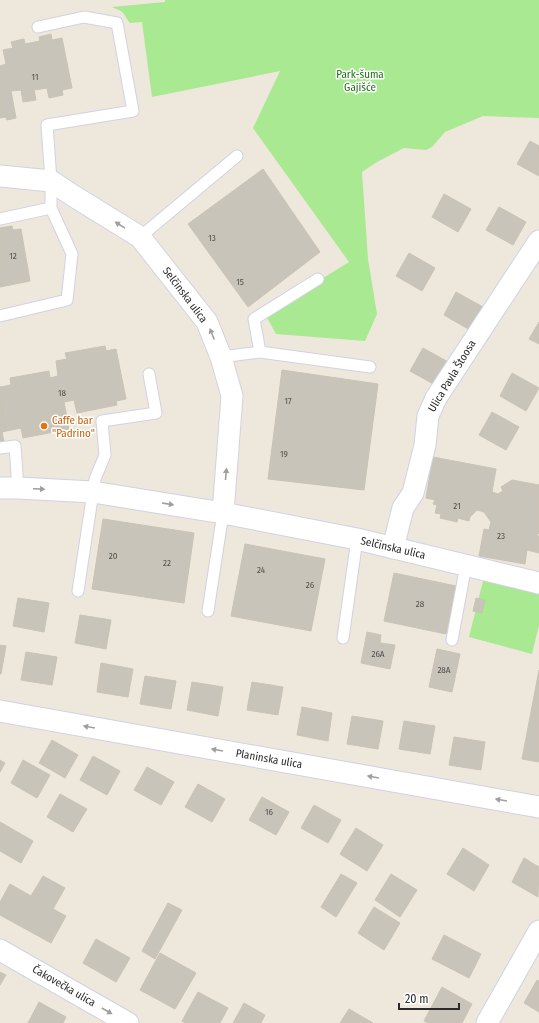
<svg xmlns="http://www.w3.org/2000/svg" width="539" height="1023" font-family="'Fira Sans Condensed',sans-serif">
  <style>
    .green { fill: #a8e992 }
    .building { fill: #c9c4ba; stroke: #c9c3b4 }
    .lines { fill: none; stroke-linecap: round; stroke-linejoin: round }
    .lane-casing { stroke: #d0d2e4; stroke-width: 13 }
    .street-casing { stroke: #d0d2e4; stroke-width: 23 }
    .lane { stroke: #fff; stroke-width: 11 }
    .street { stroke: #fff; stroke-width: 21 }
    .oneway { fill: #9f9f9f }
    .food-dot { fill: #e8710a; stroke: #fff; stroke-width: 1.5 }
    .labels { text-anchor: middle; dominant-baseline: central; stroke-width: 3; stroke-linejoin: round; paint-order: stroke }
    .number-label { font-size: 9px; fill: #52504e }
    .park-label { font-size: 11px; fill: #1e6e13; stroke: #fff }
    .street-label { font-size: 11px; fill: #2a2a2a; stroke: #fff }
    .food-label { font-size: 11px; fill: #c56008; stroke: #fff; text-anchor: start }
  </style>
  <rect width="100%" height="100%" fill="#eee7db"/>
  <path class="green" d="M165,0H539V118L483,116L445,132L432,147L426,150L404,148L377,162L362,172L368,259L377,314L365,341L276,334L265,314L349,262L253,128L280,71L152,97L142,22L130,23C127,20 126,17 124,14C121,10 116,9 112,7L165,2Z
    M485,573L539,587V625L532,654L469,637Z"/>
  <path class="building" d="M51,34L52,40L62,38L72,88L62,90L63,95L49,98L47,88L34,90L36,100L23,102L21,90L11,91L16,118L7,120L6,117L0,118V66L6,64L3,50L13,48L11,42L24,39L25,44L40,41L39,37Z
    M530,141L539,146V176L517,164Z
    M263,169L320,252L248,307L188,224Z
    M444,194L471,209L458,232L432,217Z
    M499,207L526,222L513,245L486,230Z
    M12,226L13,230L21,229L30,281L0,287V228Z
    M409,253L435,268L422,291L396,276Z
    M456,292L483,307L470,330L444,315Z
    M539,322V344L529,339Z
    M105,346L106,351L116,349L126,399L116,401L117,405L77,413L74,400L64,402L69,429L23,438L21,428L6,431L0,398V387L11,385L10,378L49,371L50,378L58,376L56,361L67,359L65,353Z
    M423,348L450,363L437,386L410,371Z
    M282,370L378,384L364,490L268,479Z
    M512,373L539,388L526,411L500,396Z
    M0,398L6,431L2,432L4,442L0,443Z
    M492,412L519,427L506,450L479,435Z
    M433,457L496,469L492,492L498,494L503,491L501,487L512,480L539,485V534L538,533L537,536H539V553L527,550L525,564L479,556L484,529L489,530L491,522L484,512L477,510L470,517L469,521L458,518L457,522L440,518L441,514L435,513L437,505L433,504L435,500L426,498Z
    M103,519L194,533L184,603L92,589Z
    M245,544L325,559L311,631L231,616Z
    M394,573L456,586L446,634L384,621Z
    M18,598L49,603L44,632L13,626Z
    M476,598L485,600L482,613L473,611Z
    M80,615L111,620L106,649L75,643Z
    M367,632L381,635L380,643L395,645L390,669L361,663Z
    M0,645L6,646L1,674H0Z
    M437,649L460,654L452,692L429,687Z
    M26,652L57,657L52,685L21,680Z
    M101,663L133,669L128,697L97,692Z
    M539,670V762L522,759Z
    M145,676L176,681L171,709L140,704Z
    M192,682L223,687L218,716L187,710Z
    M252,682L283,687L278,715L247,710Z
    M302,707L332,713L328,741L297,735Z
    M352,716L383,721L378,749L347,744Z
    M404,721L435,726L430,754L399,749Z
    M454,737L485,742L481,770L449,765Z
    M52,740L78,755L65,778L39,763Z
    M93,756L120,771L107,795L80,780Z
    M0,760L5,763L0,772Z
    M23,760L50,775L37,798L11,783Z
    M147,767L174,782L161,805L134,790Z
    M198,784L225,799L212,822L185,807Z
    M60,794L87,809L73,832L47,817Z
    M262,797L289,812L276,835L249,820Z
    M314,805L341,820L328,843L301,828Z
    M0,822L33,841L21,863L0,851Z
    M356,828L383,845L367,871L340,854Z
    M463,848L489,865L474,891L447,874Z
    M524,858L539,867L538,897L512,882Z
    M341,874L357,883L336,917L321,907Z
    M391,874L417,890L400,917L375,900Z
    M43,876L65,888L53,909L66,916L51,943L0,915V902L10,884L31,896Z
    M168,903L182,910L155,959L142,951Z
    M374,907L400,923L384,950L358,933Z
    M444,935L481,954L469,978L432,959Z
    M96,939L130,958L116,982L83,963Z
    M160,953L196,973L175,1009L140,990Z
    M0,972L6,975L0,985Z
    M537,980L539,981V1012L524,1003Z
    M442,987L472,1004L462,1023H428L424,1021Z
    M198,992L228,1008L220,1023H185L182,1021Z
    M39,1002L66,1017L63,1023H28Z
    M244,1003L265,1015L261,1023H233Z
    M349,1009L373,1023H340Z"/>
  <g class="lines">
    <defs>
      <path id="lane" d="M0,219L51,208V181L47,125L133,111L117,23L84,17L38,27
        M140,237L237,156
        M0,316L67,300L72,254L51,208
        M260,352L254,319L318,279
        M221,357L260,352L370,367
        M0,448L15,446L18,488
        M78,591L93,492L95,479L105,455L102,421L156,413L149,374
        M208,611L223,513
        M343,638L357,539
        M452,640L466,565"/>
      <path id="street" d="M0,176L51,181L72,195L140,237L207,322L221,357L232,396L223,513
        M0,488H18L93,492L223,513L357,539L539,583
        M393,548L403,508L413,493L425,445L428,416L436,398L539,241
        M0,711L539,807
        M0,950L128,1023
        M487,1023L539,931"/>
    </defs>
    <use href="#lane" class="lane-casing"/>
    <use href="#street" class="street-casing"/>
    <use href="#lane" class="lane"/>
    <use href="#street" class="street"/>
  </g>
  <defs><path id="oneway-solid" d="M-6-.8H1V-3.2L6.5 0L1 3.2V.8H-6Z"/></defs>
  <g class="oneway">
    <use href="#oneway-solid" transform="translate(120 225) rotate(-148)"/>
    <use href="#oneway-solid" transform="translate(212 334) rotate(-112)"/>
    <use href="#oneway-solid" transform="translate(226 474) rotate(-85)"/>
    <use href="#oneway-solid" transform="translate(39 489) rotate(3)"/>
    <use href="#oneway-solid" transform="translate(168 504) rotate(9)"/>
    <use href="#oneway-solid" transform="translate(89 727) rotate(-170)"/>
    <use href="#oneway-solid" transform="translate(217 750) rotate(-170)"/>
    <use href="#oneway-solid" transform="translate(373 777) rotate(-170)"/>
    <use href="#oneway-solid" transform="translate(501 800) rotate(-170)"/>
    <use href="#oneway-solid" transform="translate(107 1011) rotate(30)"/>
  </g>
  <circle class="food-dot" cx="44" cy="426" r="4"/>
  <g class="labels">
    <g class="number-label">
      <text x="35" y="77">11</text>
      <text x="212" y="238">13</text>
      <text x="13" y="256">12</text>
      <text x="240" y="282">15</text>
      <text x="62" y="393">18</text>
      <text x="288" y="401">17</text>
      <text x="284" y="454">19</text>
      <text x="457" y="506">21</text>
      <text x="501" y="536">23</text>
      <text x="113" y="556">20</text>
      <text x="167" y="563">22</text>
      <text x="261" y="570">24</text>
      <text x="310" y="585">26</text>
      <text x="420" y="604">28</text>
      <text x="378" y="654">26A</text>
      <text x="444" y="670">28A</text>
      <text x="269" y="812">16</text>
    </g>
    <g class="park-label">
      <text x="360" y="74">Park-šuma<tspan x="360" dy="13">Gajišće</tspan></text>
    </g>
    <g class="street-label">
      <text transform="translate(185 295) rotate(53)">Selčinska ulica</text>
      <text transform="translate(452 376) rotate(-59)">Ulica Pavla Štoosa</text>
      <text transform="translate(393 548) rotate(13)">Selčinska ulica</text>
      <text transform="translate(269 759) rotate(10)">Planinska ulica</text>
      <text transform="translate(64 986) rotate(30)">Čakovečka ulica</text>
    </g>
    <g class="food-label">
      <text x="52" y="420">Caffe bar<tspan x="52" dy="13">"Padrino"</tspan></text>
    </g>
  </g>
  <path d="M399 1003v6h60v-6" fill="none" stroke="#2a2a2a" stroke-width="2"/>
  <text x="405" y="1003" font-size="12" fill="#2a2a2a" stroke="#ffffff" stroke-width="3" paint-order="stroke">20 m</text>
</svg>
